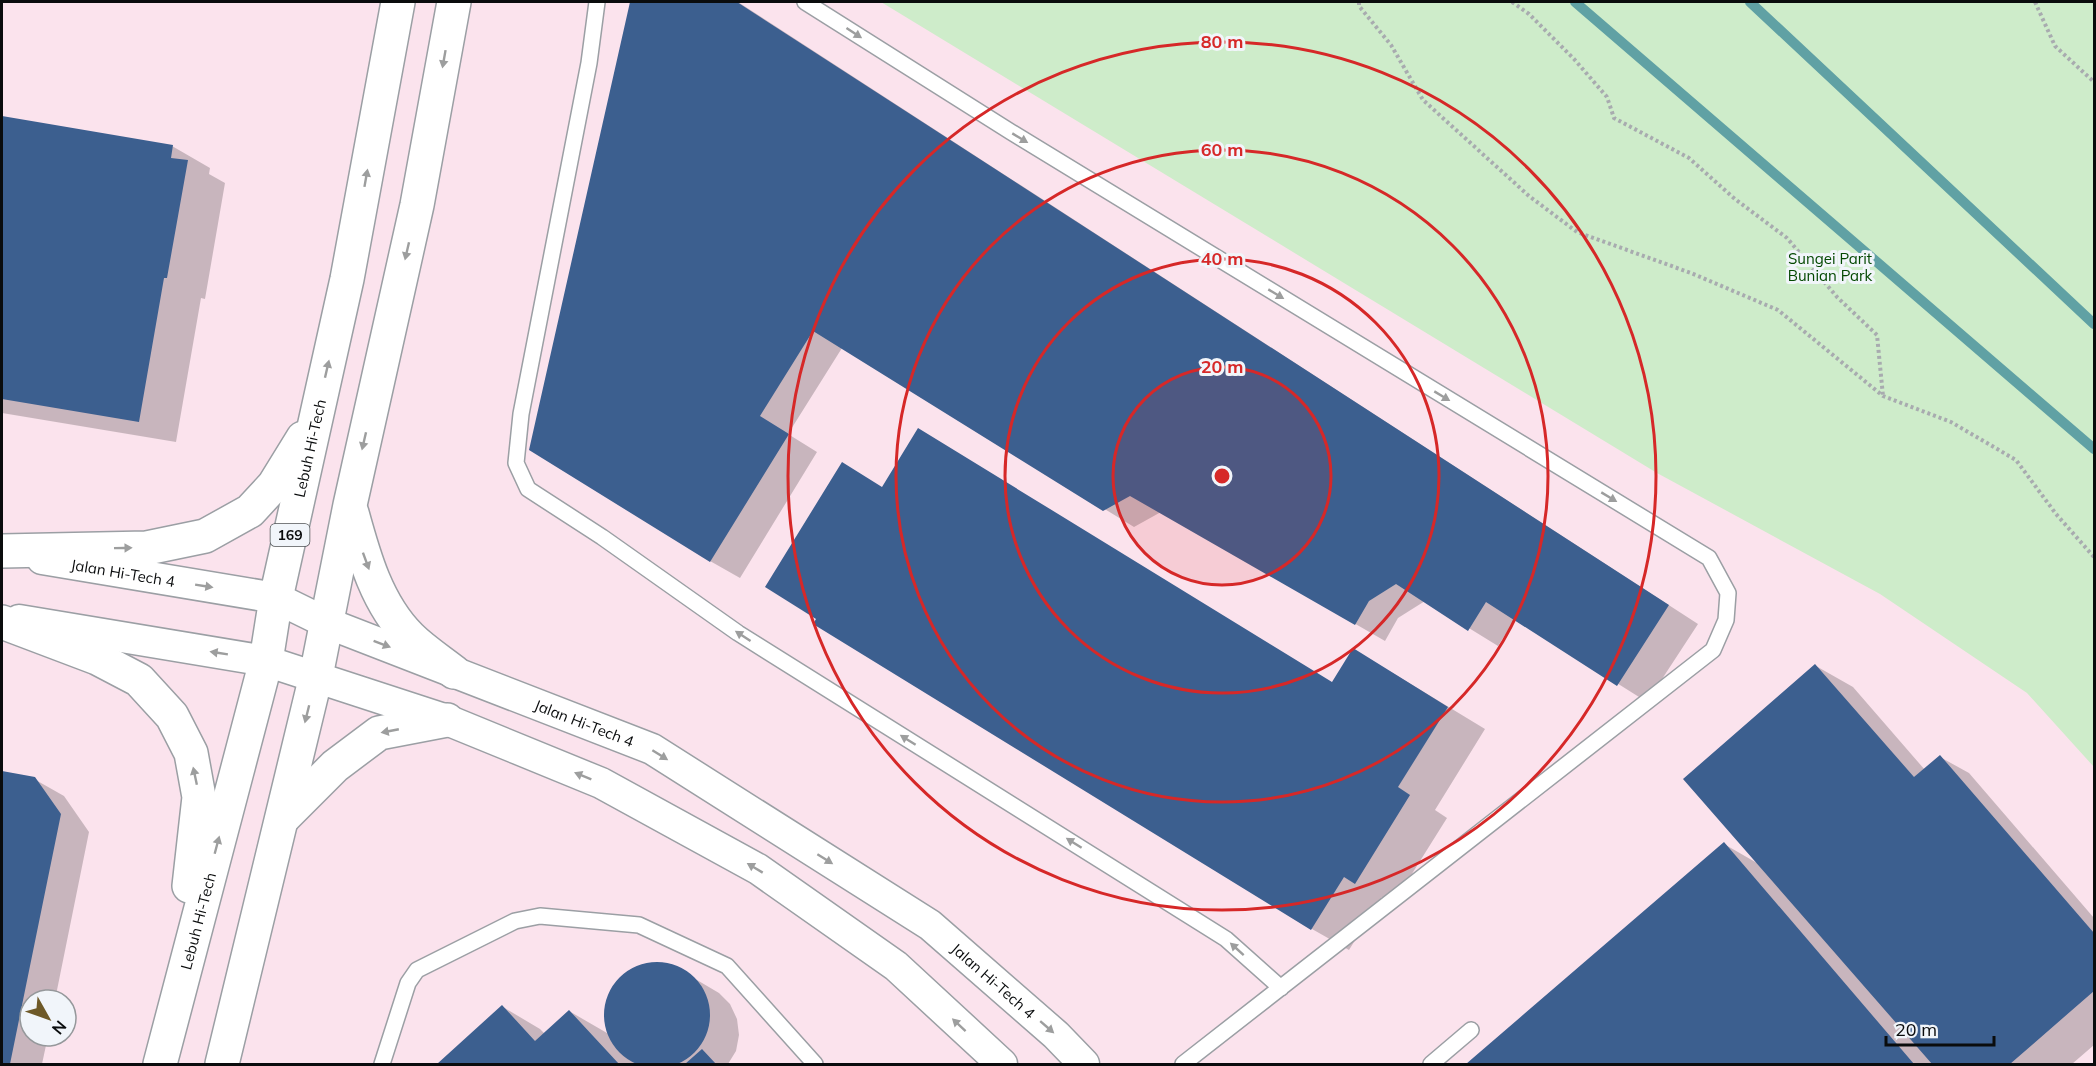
<svg xmlns="http://www.w3.org/2000/svg" width="2096" height="1066" font-family="Mulish,sans-serif">
  <style>
    .industrial { fill: #fbe3ed; fill-rule: evenodd }
    .green { fill: #ceecca }
    .shadow { fill: #0003 }
    .lines { fill: none; stroke-linecap: round; stroke-linejoin: round }
    .stream { stroke: #60a1a4; stroke-width: 10 }
    .building { fill: #3c5f8f }
    .service-casing { stroke: #9b9fa4; stroke-width: 18 }
    .minor-casing { stroke: #9b9fa4; stroke-width: 33 }
    .primary-casing { stroke: #9b9fa4; stroke-width: 36 }
    .path { stroke: #a8abaf; stroke-width: 4; stroke-dasharray: 3 3; stroke-linecap: butt }
    .service { stroke: #fff; stroke-width: 15 }
    .minor { stroke: #fff; stroke-width: 30 }
    .primary { stroke: #fff; stroke-width: 33 }
    .oneway { fill: #9d9e9e }
    .ring { fill: none; stroke: #d62828; stroke-width: 3 }
    .labels { text-anchor: middle; dominant-baseline: central; stroke-width: 6; stroke-linejoin: round; paint-order: stroke }
    .shield { fill: #f1f5fa; stroke: #4f5254; stroke-width: 1.5 }
    .shield-label { font-size: 14px; font-weight: bold; fill: #0a0c0d }
    .park-label { font-size: 15px; fill: #034800; stroke: #f1f5fa }
    .street-label { font-size: 15px; fill: #0a0c0d; stroke: #f1f5fa }
    .centre { fill: #d62828; stroke: #f1f5fa; stroke-width: 3 }
    .ring-label { font-size: 18px; text-anchor: middle; font-weight: bold; fill: #d62828; stroke: #f1f5fa; stroke-width: 6; stroke-linejoin: round; paint-order: stroke }
  </style>
  <rect width="100%" height="100%" fill="#f1f5fa"/>
  <path class="industrial" d="M2,2H2094V1064H2ZM30,1000H66V1036H30Z"/>
  <path class="green" d="M881,2H2094V767L2027,693L1880,594L1657,473Z"/>
  <path class="shadow" d="M632,2H738L1698,624L1647,702L1515,619L1498,646L1425,601L1398,618L1385,641L1161,512L1134,527L842,348L788,434L817,452L740,578L710,561L530,449Z
    M2,118L172,146L210,168L209,174L225,183L205,299L201,298L176,442L2,413Z
    M883,488L1333,683L1391,672L1485,729L1435,810L1447,818L1393,904L1382,897L1349,950L1312,929Z
    M1816,666L1853,687L1925,770L1940,757L1969,773L2094,918V1045L2072,1064H1469L1724,844L1757,863Z
    M2,772L34,779L64,796L89,832L55,1000H30V1036H48L42,1064H2Z
    M658,964L675,967L719,993L730,1004L737,1019L739,1035L736,1051L728,1064H440L503,1007L540,1029L545,1034L569,1011L607,1033L604,1014L608,998L616,984L628,973L642,966Z"/>
  <g class="lines">
    <path class="stream" d="M1575,2L2094,449
      M1750,2L2094,324"/>
  </g>
  <path class="building" d="M630,2H737L1669,605L1617,686L1486,602L1468,631L1396,584L1369,601L1355,625L1130,496L1103,511L813,331L760,416L789,434L710,562L529,450Z
    M2,116L173,145L171,158L188,160L167,278H164L139,422L2,399Z
    M918,428L1332,682L1353,648L1448,707L1398,787L1410,795L1355,884L1344,877L1311,930L813,624L816,619L765,587L842,462L882,487Z
    M1815,664L1914,777L1940,755L2094,933V991L2010,1064H1932L1683,779Z
    M2,771L35,777L61,814L10,1064H2Z
    M1724,842L1914,1064H1466Z
    M604 1015a53 53 0 1 1 106 0a53 53 0 1 1-106 0Z
    M502,1005L535,1041L569,1010L619,1064H437Z
    M702,1049L716,1064H685Z"/>
  <g class="lines">
    <defs>
      <path id="service" d="M597,2L589,63L521,414L516,463L528,489L602,537L738,633L1226,939L1281,988
        M805,2L1011,132L1709,558L1728,593L1726,620L1713,650L1183,1064
        M382,1064L408,983L417,970L515,921L540,916L639,925L727,966L815,1064
        M1431,1064L1471,1030"/>
      <g id="minor">
        <path id="s1" d="M42,559L276,598L327,623L652,749L930,925L1056,1035L1084,1064"/>
        <path d="M19,620L266,661L447,720L601,783L758,869L896,966L1002,1064"/>
      </g>
      <g id="primary">
        <path d="M352,513C364,557 377,604 410,637C423,650 440,661 454,672"/>
        <path d="M2,551L147,548L205,536L250,511L274,485L303,438"/>
        <path d="M2,622L97,658L139,680L172,716L191,753L199,797L189,886"/>
        <path d="M282,819L335,766L379,733L447,720"/>
        <path id="s2" d="M160,1064L266,661L276,598L347,279L398,2"/>
        <path d="M222,1064L316,676L350,505L417,205L454,2"/>
      </g>
    </defs>
    <use href="#service" class="service-casing"/>
    <use href="#minor" class="minor-casing"/>
    <use href="#primary" class="primary-casing"/>
    <path class="path" d="M1359,2V6L1391,45L1423,100L1529,196L1577,232L1691,273L1778,310L1883,396L1951,422L2016,460L2056,514L2094,557
      M1512,2L1529,14L1574,59L1607,97L1614,118L1689,158L1735,199L1787,238L1837,297L1877,335L1883,396
      M2035,2L2055,46L2094,82"/>
    <use href="#service" class="service"/>
    <use href="#minor" class="minor"/>
    <use href="#primary" class="primary"/>
  </g>
  <defs><path id="oneway-solid" d="M-6-.8H1V-3.2L6.5 0L1 3.2V.8H-6Z" transform="scale(1.5)"/></defs>
  <g class="oneway">
    <use href="#oneway-solid" transform="translate(854 33) rotate(33)"/>
    <use href="#oneway-solid" transform="translate(444 59) rotate(100)"/>
    <use href="#oneway-solid" transform="translate(1020 138) rotate(31)"/>
    <use href="#oneway-solid" transform="translate(366 178) rotate(-80)"/>
    <use href="#oneway-solid" transform="translate(407 251) rotate(103)"/>
    <use href="#oneway-solid" transform="translate(1276 294) rotate(31)"/>
    <use href="#oneway-solid" transform="translate(327 369) rotate(-77)"/>
    <use href="#oneway-solid" transform="translate(1442 396) rotate(31)"/>
    <use href="#oneway-solid" transform="translate(364 441) rotate(103)"/>
    <use href="#oneway-solid" transform="translate(1609 497) rotate(31)"/>
    <use href="#oneway-solid" transform="translate(123 548) rotate(-1)"/>
    <use href="#oneway-solid" transform="translate(366 561) rotate(70)"/>
    <use href="#oneway-solid" transform="translate(204 586) rotate(9)"/>
    <use href="#oneway-solid" transform="translate(743 636) rotate(-147)"/>
    <use href="#oneway-solid" transform="translate(382 644) rotate(21)"/>
    <use href="#oneway-solid" transform="translate(219 653) rotate(-171)"/>
    <use href="#oneway-solid" transform="translate(307 714) rotate(104)"/>
    <use href="#oneway-solid" transform="translate(390 731) rotate(169)"/>
    <use href="#oneway-solid" transform="translate(908 740) rotate(-148)"/>
    <use href="#oneway-solid" transform="translate(660 755) rotate(32)"/>
    <use href="#oneway-solid" transform="translate(195 776) rotate(-102)"/>
    <use href="#oneway-solid" transform="translate(583 776) rotate(-158)"/>
    <use href="#oneway-solid" transform="translate(1074 843) rotate(-148)"/>
    <use href="#oneway-solid" transform="translate(217 845) rotate(-75)"/>
    <use href="#oneway-solid" transform="translate(825 859) rotate(32)"/>
    <use href="#oneway-solid" transform="translate(755 868) rotate(-149)"/>
    <use href="#oneway-solid" transform="translate(1237 949) rotate(-138)"/>
    <use href="#oneway-solid" transform="translate(959 1025) rotate(-137)"/>
    <use href="#oneway-solid" transform="translate(1047 1027) rotate(41)"/>
  </g>
  <circle cx="1222" cy="476" r="109" fill="#d62828" fill-opacity=".12"/>
  <g class="ring">
    <circle cx="1222" cy="476" r="109"/>
    <circle cx="1222" cy="476" r="217"/>
    <circle cx="1222" cy="476" r="326"/>
    <circle cx="1222" cy="476" r="434"/>
  </g>
  <g class="labels">
    <rect class="shield" x="270.5" y="524" width="39" height="22" rx="4.5"/>
    <g class="shield-label">
      <text x="290" y="535">169</text>
    </g>
    <g class="park-label">
      <text x="1830" y="258">Sungei Parit<tspan x="1830" dy="17">Bunian Park</tspan></text>
    </g>
    <g class="street-label">
      <text stroke="none"><textPath href="#s2" startOffset="634">Lebuh Hi-Tech</textPath></text>
      <text stroke="none"><textPath href="#s1" startOffset="82">Jalan Hi-Tech 4</textPath></text>
      <text stroke="none"><textPath href="#s1" startOffset="570">Jalan Hi-Tech 4</textPath></text>
      <text stroke="none"><textPath href="#s2" startOffset="148">Lebuh Hi-Tech</textPath></text>
      <text stroke="none"><textPath href="#s1" startOffset="1056">Jalan Hi-Tech 4</textPath></text>
    </g>
  </g>
  <circle cx="1222" cy="476" r="9" class="centre"/>
  <g class="ring-label">
    <text x="1222" y="48">80 m</text>
    <text x="1222" y="156">60 m</text>
    <text x="1222" y="265">40 m</text>
    <text x="1222" y="373">20 m</text>
  </g>
  <rect width="2096" height="1066" fill="none" stroke="#0a0c0d" stroke-width="6"/>
  <g transform="translate(48 1018) rotate(130)"><circle r="28" fill="#f1f5fa" stroke="#95989b" stroke-width="1.5"/>
  <path d="M0-4.5L10 22L0 15L-10 22Z" fill="#6e5928"/>
  <text y="-9" font-size="16" font-weight="bold" text-anchor="middle" fill="#0a0c0d">N</text>
  </g>
  <path d="M1886 1036v9h108v-9" fill="none" stroke="#0a0c0d" stroke-width="3"/>
  <text x="1895" y="1036" font-size="18" fill="#0a0c0d" stroke="#f1f5fa" stroke-width="4.5" paint-order="stroke">20 m</text>
</svg>
